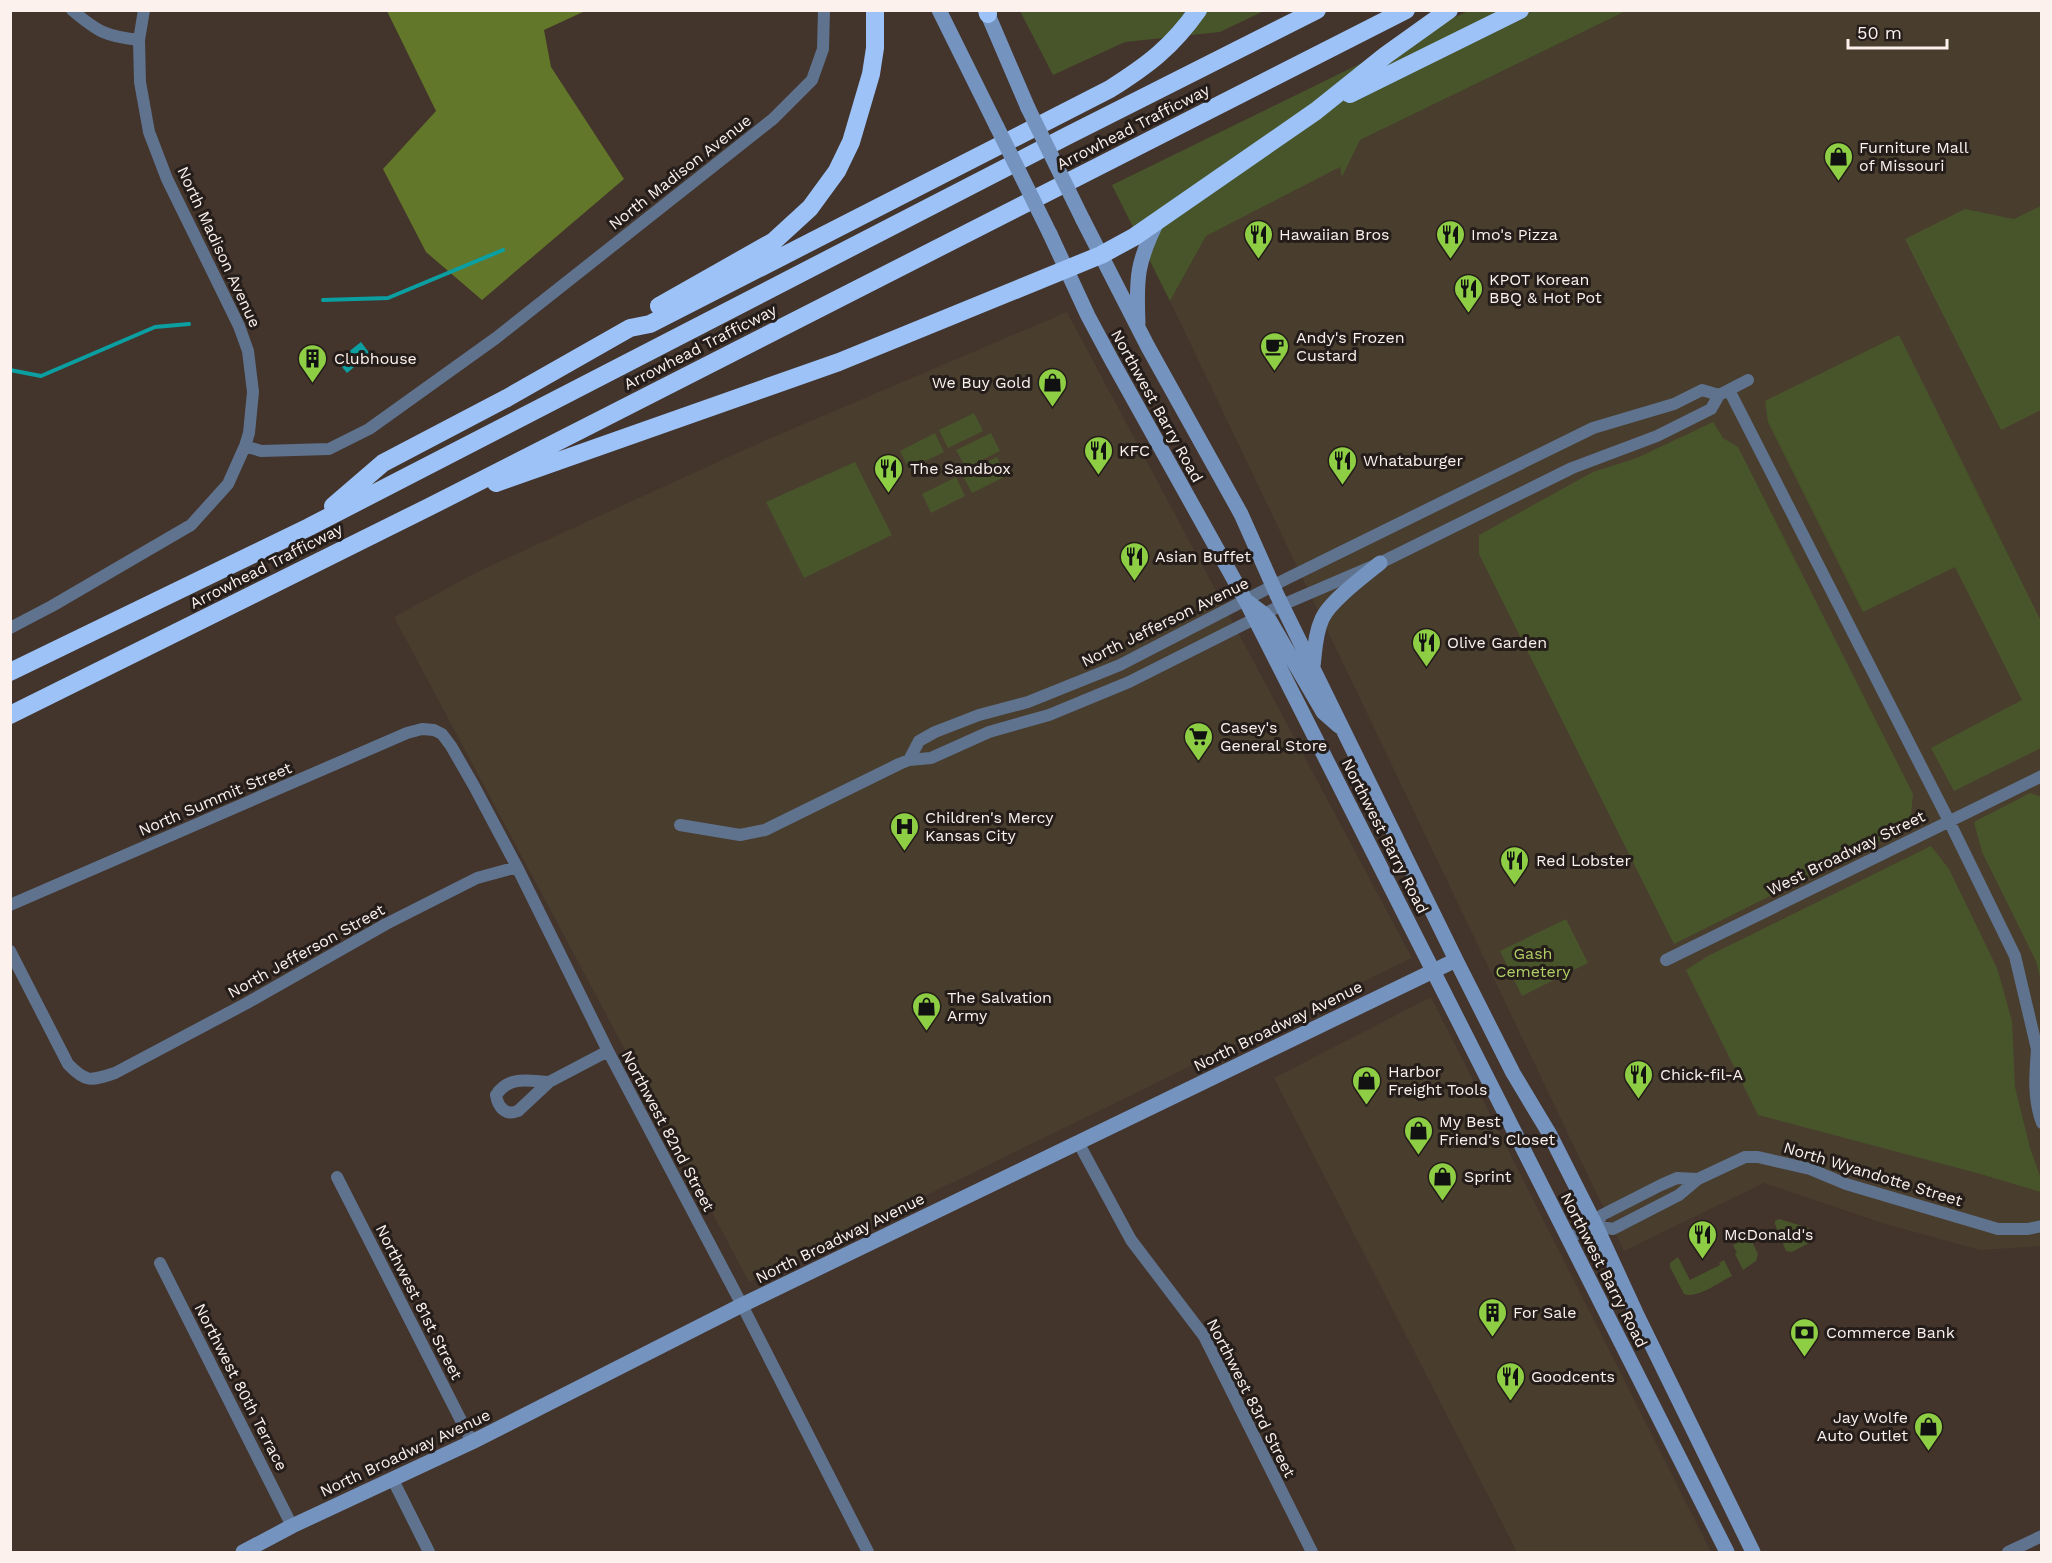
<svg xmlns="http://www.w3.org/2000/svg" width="2052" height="1563" font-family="'Work Sans',sans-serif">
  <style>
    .commercial { fill: #493d2e }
    .green { fill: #48552a }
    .forest { fill: #627729 }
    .water { fill: #0b9fa1 }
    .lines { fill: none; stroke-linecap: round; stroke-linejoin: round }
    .stream { stroke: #0b9fa1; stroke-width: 4 }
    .street { stroke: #5f738e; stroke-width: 12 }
    .secondary { stroke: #7493be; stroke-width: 15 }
    .highway { stroke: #9cc2f7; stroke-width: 18 }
    .secondary-bridge { stroke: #7493be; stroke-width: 15 }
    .labels { text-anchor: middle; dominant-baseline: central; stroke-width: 6; stroke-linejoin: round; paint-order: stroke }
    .street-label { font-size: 16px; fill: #fcf1ec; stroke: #241d19 }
    .poi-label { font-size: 16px; fill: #fcf1ec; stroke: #241d19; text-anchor: start }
    .park-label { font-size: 16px; fill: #b0cf66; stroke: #241d19 }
  </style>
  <rect width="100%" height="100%" fill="#43342c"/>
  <path class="commercial" d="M1626,11H2041V1246L1980,1250L1882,1223L1764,1183L1624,1251L1170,301L1206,236L1360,140Z
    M1067,312L1412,958L749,1282L394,617L479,571L757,444Z
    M1431,997L1711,1552H1517L1274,1078Z"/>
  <path class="green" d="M1020,11H1264L1220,32L1125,42L1053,75Z
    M1468,11H1626L1360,140L1342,177L1340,167L1206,236L1170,301L1112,185Z
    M2041,206V410L2001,430L1905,239L1965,209L2014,219Z
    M1899,335L2041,621V748L1954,791L1931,748L2022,700L1955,567L1863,612L1768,422L1765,401Z
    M974,413L983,431L948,448L939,430Z
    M1713,422L1723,438L1738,447L1913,794L1910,826L1674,944L1479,554V535L1593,472L1637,458Z
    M935,433L944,452L909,469L900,451Z
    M991,433L1000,451L966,468L956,450Z
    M997,457L1006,476L972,493L962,474Z
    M855,462L892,535L804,578L766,502Z
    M956,477L965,496L931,513L922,494Z
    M2030,793L2041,797V981L2036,961L1982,852L1974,822Z
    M1931,846L1949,869L1997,968L2012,1021L2015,1087L2030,1148L2041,1179V1192L1977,1173L1758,1115L1686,970L1708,956Z
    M1566,919L1588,963L1522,996L1500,951Z
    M1779,1219L1809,1228L1813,1234L1811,1242L1792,1252L1786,1251L1775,1224V1221Z
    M1737,1229L1748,1233L1758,1254L1756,1261L1743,1270L1735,1254L1737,1253L1733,1245L1742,1240L1739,1235L1730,1239L1727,1233Z
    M1678,1257L1690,1280L1720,1265L1719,1263L1724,1260L1732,1276C1719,1282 1698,1299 1684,1294L1670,1267V1263Z"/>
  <path class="forest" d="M387,11H585L544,30L551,67L624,179L482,300L426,252L383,169L436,111Z"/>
  <path class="water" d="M361,342L370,354L347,373L337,361Z"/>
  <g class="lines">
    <path class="stream" d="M323,300L388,298L503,250
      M10,370L41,376L155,327L189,324"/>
    <path class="street" d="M72,10C98,32 105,36 139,40
      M1729,390L1949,821L2015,956L2037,1049
      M245,446L261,451L329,449L369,429L496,338L773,119L812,80L823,49L824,10
      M10,628L52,606L191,525L228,484L245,446L249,433L253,392L248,351L239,326L167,179L149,132L140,82L139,40L144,10
      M909,760L919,741L935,732L979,715L1028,702L1120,665L1286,579L1593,428L1674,404L1702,390L1719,395
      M680,825L740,835L765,830L899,764L909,760L931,758L989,732L1049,715L1129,682L1282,605L1380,563L1572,468L1657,436L1711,409L1719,395L1748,380
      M10,905L407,733L422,729L434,730L442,734L451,746L474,786L517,867L608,1051L742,1305L868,1552
      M10,951L68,1064C86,1083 91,1081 115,1073L247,1003L386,924L477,878L517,867
      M1666,960L2042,776
      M2042,1060L2037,1049C2035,1075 2033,1099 2042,1123
      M549,1082C529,1081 509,1075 496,1095C498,1107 505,1116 518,1111L549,1082L608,1051
      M1078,1142L1131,1240L1204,1336L1312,1552
      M337,1177L472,1442
      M1596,1226L1613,1229L1679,1195L1698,1179L1745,1157H1758L1810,1169L1846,1184L1998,1229H2028L2042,1226
      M1568,1238L1596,1226L1602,1215L1661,1185L1677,1178L1698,1179
      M160,1263L292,1526
      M393,1480L429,1552
      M2008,1552L2042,1536"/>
    <path class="secondary" d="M939,10L997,127
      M986,10L1028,108
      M1083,220L1148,347L1241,514L1277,595L1456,960L1513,1073L1549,1133L1596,1226L1636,1313L1753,1552
      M1050,234L1088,316L1111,359L1246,601L1727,1552
      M1138,323C1136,277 1137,262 1158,220
      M1248,602L1264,614L1270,621L1323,712L1339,726
      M1313,666C1315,651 1315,634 1322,619C1329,602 1364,576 1380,563
      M243,1552L292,1526L472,1442L742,1305L1456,960"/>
    <path class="highway" d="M987,10L988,14
      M1350,94L1520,10
      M659,306L774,241L810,208L837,171L851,142L871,74L875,48V10
      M496,483L839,362L1101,255L1134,237L1316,111L1386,55L1449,10
      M333,506L383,463L507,398L630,328L650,324L1110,89C1148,65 1172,47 1198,10
      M10,672L309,527L1067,136L1317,10
      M10,715L429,507L1406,10"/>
    <path class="secondary-bridge" d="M1028,108L1083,220
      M997,127L1050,234"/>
  </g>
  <defs>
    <symbol id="shop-pin" viewBox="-11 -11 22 30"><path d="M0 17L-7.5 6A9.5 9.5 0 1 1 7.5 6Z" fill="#8dce44" stroke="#241d19"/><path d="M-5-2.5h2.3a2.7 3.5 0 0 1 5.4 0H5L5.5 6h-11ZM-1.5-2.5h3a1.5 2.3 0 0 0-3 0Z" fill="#111"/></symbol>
    <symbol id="restaurant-pin" viewBox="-11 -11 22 30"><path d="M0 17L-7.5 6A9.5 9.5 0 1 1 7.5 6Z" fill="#8dce44" stroke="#241d19"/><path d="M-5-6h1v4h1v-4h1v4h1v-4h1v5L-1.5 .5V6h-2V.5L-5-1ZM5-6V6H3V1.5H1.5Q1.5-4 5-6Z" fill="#111"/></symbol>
    <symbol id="cafe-pin" viewBox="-11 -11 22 30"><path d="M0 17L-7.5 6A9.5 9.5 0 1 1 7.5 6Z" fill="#8dce44" stroke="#241d19"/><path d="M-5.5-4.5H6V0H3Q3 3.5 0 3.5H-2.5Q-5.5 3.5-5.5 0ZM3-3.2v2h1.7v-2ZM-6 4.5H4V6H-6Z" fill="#111"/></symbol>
    <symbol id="building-pin" viewBox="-11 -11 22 30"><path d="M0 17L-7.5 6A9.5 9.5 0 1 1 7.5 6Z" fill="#8dce44" stroke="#241d19"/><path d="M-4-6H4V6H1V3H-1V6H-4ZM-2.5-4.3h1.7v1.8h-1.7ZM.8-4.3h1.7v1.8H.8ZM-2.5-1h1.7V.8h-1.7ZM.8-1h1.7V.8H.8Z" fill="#111"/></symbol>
    <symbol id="supermarket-pin" viewBox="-11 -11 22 30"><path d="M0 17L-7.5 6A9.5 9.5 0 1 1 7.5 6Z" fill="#8dce44" stroke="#241d19"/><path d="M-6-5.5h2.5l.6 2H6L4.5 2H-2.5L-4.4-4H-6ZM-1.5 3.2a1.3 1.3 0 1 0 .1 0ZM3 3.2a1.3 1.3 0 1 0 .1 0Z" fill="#111"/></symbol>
    <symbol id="hospital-pin" viewBox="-11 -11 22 30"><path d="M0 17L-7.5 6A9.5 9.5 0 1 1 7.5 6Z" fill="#8dce44" stroke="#241d19"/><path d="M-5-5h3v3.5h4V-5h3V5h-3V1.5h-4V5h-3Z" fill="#111"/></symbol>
    <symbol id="bank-pin" viewBox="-11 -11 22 30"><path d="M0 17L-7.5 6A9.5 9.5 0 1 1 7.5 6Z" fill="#8dce44" stroke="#241d19"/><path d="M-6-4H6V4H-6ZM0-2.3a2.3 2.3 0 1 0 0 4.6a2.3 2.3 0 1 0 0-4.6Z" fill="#111"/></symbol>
  </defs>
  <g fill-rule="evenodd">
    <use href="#shop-pin" x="1822" y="140" width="33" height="45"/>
    <use href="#restaurant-pin" x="1242" y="218" width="33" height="45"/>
    <use href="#restaurant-pin" x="1434" y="218" width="33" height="45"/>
    <use href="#restaurant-pin" x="1452" y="272" width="33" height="45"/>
    <use href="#cafe-pin" x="1258" y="330" width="33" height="45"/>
    <use href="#building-pin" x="296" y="342" width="33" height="45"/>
    <use href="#shop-pin" x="1036" y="366" width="33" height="45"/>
    <use href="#restaurant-pin" x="1082" y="434" width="33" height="45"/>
    <use href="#restaurant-pin" x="1326" y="444" width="33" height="45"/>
    <use href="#restaurant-pin" x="872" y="452" width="33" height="45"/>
    <use href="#restaurant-pin" x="1118" y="540" width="33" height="45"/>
    <use href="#restaurant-pin" x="1410" y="626" width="33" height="45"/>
    <use href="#supermarket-pin" x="1182" y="720" width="33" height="45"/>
    <use href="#hospital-pin" x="888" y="810" width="33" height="45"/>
    <use href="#restaurant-pin" x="1498" y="844" width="33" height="45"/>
    <use href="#shop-pin" x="910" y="990" width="33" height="45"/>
    <use href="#restaurant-pin" x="1622" y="1058" width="33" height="45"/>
    <use href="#shop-pin" x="1350" y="1064" width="33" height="45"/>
    <use href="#shop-pin" x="1402" y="1114" width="33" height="45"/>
    <use href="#shop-pin" x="1426" y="1160" width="33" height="45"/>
    <use href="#restaurant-pin" x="1686" y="1218" width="33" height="45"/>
    <use href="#building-pin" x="1476" y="1296" width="33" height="45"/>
    <use href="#bank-pin" x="1788" y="1316" width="33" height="45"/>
    <use href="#restaurant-pin" x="1494" y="1360" width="33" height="45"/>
    <use href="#shop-pin" x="1912" y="1410" width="33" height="45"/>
  </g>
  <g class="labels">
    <g class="street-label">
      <text transform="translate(1133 127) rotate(-27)">Arrowhead Trafficway</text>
      <text transform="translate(680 172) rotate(-38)">North Madison Avenue</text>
      <text transform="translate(219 247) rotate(65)">North Madison Avenue</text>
      <text transform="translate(700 347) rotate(-27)">Arrowhead Trafficway</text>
      <text transform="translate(1157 406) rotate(61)">Northwest Barry Road</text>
      <text transform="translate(266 566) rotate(-27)">Arrowhead Trafficway</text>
      <text transform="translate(1165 622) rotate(-26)">North Jefferson Avenue</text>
      <text transform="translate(215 799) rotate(-23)">North Summit Street</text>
      <text transform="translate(1385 836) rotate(63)">Northwest Barry Road</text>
      <text transform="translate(1846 853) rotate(-26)">West Broadway Street</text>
      <text transform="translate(306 951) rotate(-29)">North Jefferson Street</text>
      <text transform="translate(1278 1026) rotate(-26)">North Broadway Avenue</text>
      <text transform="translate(668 1131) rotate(62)">Northwest 82nd Street</text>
      <text transform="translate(1873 1174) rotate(17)">North Wyandotte Street</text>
      <text transform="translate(840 1238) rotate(-26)">North Broadway Avenue</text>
      <text transform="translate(1604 1270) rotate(63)">Northwest Barry Road</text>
      <text transform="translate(419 1302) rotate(63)">Northwest 81st Street</text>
      <text transform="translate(241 1387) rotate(63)">Northwest 80th Terrace</text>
      <text transform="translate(1251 1398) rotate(63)">Northwest 83rd Street</text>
      <text transform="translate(405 1453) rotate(-25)">North Broadway Avenue</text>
    </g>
    <g class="poi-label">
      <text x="1859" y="147">Furniture Mall<tspan x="1859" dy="18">of Missouri</tspan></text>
      <text x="1279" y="234">Hawaiian Bros</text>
      <text x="1471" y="234">Imo's Pizza</text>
      <text x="1489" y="279">KPOT Korean<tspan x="1489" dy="18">BBQ &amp; Hot Pot</tspan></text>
      <text x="1296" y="337">Andy's Frozen<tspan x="1296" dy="18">Custard</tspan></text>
      <text x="334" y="358">Clubhouse</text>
      <text x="1031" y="382" text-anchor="end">We Buy Gold</text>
      <text x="1119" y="450">KFC</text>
      <text x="1363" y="460">Whataburger</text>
      <text x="910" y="468">The Sandbox</text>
      <text x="1155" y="556">Asian Buffet</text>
      <text x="1447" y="642">Olive Garden</text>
      <text x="1220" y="727">Casey's<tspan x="1220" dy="18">General Store</tspan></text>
      <text x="925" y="817">Children's Mercy<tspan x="925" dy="18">Kansas City</tspan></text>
      <text x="1536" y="860">Red Lobster</text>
      <text x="947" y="997">The Salvation<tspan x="947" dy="18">Army</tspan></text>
      <text x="1388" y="1071">Harbor<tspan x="1388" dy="18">Freight Tools</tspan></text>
      <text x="1660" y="1074">Chick-fil-A</text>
      <text x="1439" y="1121">My Best<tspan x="1439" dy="18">Friend's Closet</tspan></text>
      <text x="1464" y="1176">Sprint</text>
      <text x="1724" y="1234">McDonald's</text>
      <text x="1513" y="1312">For Sale</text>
      <text x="1826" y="1332">Commerce Bank</text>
      <text x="1531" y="1376">Goodcents</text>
      <text x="1908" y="1417" text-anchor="end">Jay Wolfe<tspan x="1908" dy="18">Auto Outlet</tspan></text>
    </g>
    <g class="park-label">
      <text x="1533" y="953">Gash<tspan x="1533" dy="18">Cemetery</tspan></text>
    </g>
  </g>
  <rect width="2052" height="1563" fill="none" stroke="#fcf1ec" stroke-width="24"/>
  <path d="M1848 39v9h99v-9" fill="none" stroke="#fcf1ec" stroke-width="3"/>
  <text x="1857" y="39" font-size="18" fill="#fcf1ec" stroke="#241d19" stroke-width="4.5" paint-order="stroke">50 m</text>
</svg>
